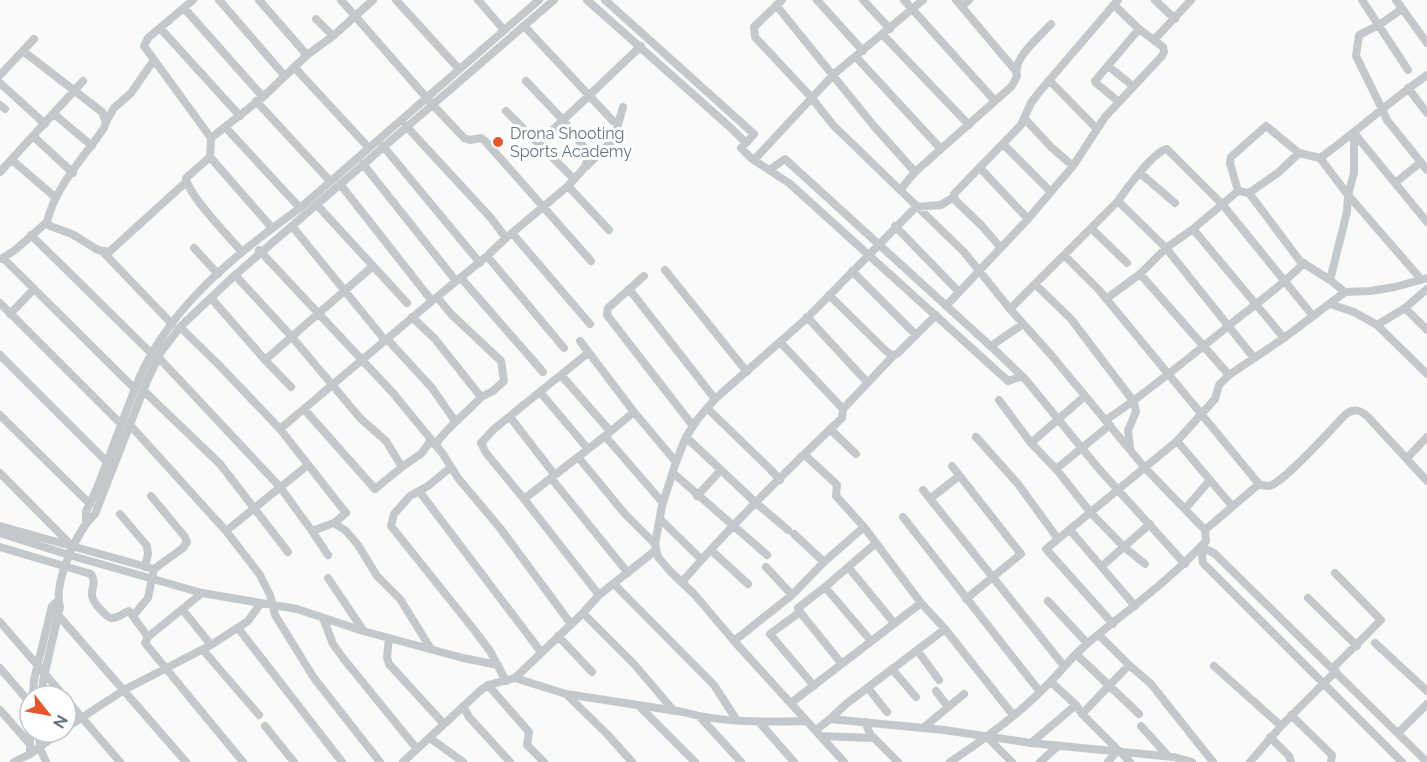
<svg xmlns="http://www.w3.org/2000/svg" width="1427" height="762" font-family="Raleway,sans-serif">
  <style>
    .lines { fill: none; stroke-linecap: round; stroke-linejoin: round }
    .minor { stroke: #c3c8cc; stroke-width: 8 }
    .poi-dot { fill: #e4572e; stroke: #fff; stroke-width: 2 }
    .labels { text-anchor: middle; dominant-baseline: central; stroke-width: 6; stroke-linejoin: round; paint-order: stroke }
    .poi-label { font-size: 16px; fill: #657683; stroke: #fff; text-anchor: start }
  </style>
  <rect width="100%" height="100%" fill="#fafaf8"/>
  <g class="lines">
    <path class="minor" d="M193,0L148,38L144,46L211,138
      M219,0L284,75
      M259,0L307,55
      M341,0L432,104L464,138L470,140L481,138L485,141L591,261
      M396,0L459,69
      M478,0L504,30
      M587,0L731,128L746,143L741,148L752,159L789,183L1008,381L1022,376
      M605,0L754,134L746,143
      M782,0L754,27L755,37L811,97L833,125L964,252L1010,309L1052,356L1145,468L1205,530
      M817,0L863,51
      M863,0L890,29
      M904,0L995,101
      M956,0L1015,70
      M1155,0L1175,19
      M1362,0L1408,70
      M1396,0L1427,43
      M776,5L873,125L915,172
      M962,6L969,0
      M184,8L263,97
      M1402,9L1379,25L1359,35L1356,56L1382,109L1387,120L1427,170
      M316,19L333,36
      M525,27L613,121
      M160,28L240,116
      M883,35L969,125
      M1154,40L1191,0
      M23,51L102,112L106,122L104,128C84,157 55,187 47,222L50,226L72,234L98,250L109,252L186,182
      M856,57L941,149
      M1108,66L1133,86
      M294,67L369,148
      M0,75L34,39
      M1049,80L1096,128
      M0,83L45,124
      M1408,88L1427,113
      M256,101L330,181
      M1119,102L1096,83L1095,81L1139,29
      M0,105L5,109
      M506,111L574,179
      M54,114L92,146
      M1025,119L1051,147L1073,166
      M106,122L114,108L131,93L154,60
      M406,126L491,218L506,238
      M226,128L300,208
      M1354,133L1427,222
      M33,136L73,173
      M539,143L641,46
      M1003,144L1051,192
      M383,146L480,263
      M210,157L272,228
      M1320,158C1357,131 1390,101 1427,75
      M12,160L56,198
      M754,160L834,74L923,0
      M363,164L456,281
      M587,166L614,139L623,107
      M980,168L1028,219
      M769,170L785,159L997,352L1026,380L1099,469L1185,564
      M0,172L83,81
      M1140,173L1175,203
      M1395,183L1421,162
      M340,184L432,301
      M568,186L609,230
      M900,190L915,172L1012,86L1017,76C1012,58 1040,37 1051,24
      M1238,191L1230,163L1231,157L1266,126L1299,153L1320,158L1348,195L1420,278
      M1249,193L1279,172L1299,153
      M1118,201C1126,189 1154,151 1167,149L1222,204L1313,316
      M317,205L407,303
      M292,226L384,339
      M895,226L959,292
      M1091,228L1127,263
      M1193,229L1284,338
      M512,233L590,324
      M31,235L151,353
      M1000,247L982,226L955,200L954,194L1021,125L1031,103L1040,91L1118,0
      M194,248L218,274
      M259,250L393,393L443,454L458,478L500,528L571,624
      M103,252L172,324
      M242,252C230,238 187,194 186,178L210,157L211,138L263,97L307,55L333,36L373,0
      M1064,255L1099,290L1259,484C1262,485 1266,486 1269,486C1284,483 1333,427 1346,414C1354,408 1361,410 1368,417L1427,481
      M487,256L564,348
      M3,258L135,389
      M1,259L15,250L47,222
      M665,270L747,372
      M852,271L916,335
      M1140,274L1229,375
      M235,275L292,337L360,418L386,441L402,467L375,489L304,409
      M644,276L608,308L607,315L693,426
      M461,278L543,372
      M1036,285L1071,319L1134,402L1136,412L1128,430L1130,449
      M629,289L715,399
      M1345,292L1330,280L1347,212L1348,195L1354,173V133
      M829,295L886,351L893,356L898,353L936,315
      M437,297L451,314L501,361L504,381L493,391L481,397
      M211,298L265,360L373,266
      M1106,299L1140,274L1166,248L1193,229L1238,191L1249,193L1300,261L1330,280
      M0,303L121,424
      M1330,304L1354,312L1377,325L1427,374
      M946,306L1028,219L1073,166L1105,117L1162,56L1164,52L1163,47L1139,29L1114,5
      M1405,308L1427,330
      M1010,309L1118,201L1166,248L1254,358
      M10,314L34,289
      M412,317L435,339L481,397C466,414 448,426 435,445
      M807,317L867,382
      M1377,325L1405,308L1427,289
      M180,327L218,364L280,429
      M387,339L432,388L455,421
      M580,341L634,412L676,462
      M780,342L843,409
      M991,346L1023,324
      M0,355L107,462
      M159,358L280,487L312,531
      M265,360L291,387
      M561,375L610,431
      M144,391L220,464L288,552
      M540,392L588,449
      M999,400L1031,443L1056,469L1091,513L1124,547L1145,564
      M707,408L771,470L780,480
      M0,415L90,504
      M510,417L554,474
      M1106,420C1148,392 1186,360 1226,328C1252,306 1280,288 1304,263
      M130,425L226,531
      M830,429L856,454
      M605,436L663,503
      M686,437L756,503L788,530
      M976,437L1018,484L1058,539
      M1177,441L1232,506
      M1031,443L1085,396
      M802,456H806L834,482L837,485L836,496L864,527
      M578,457L625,514L655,544
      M1407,458L1427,437
      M308,465L226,531L260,575L270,595L275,615L314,678L380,762
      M952,466L1021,554L966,599
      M402,467L422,453L431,440
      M451,467L428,486L410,496L394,514L391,526L475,631L490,651L506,681
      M1056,469L1110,425
      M0,473L71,545
      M673,473L767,555
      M551,478L628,573
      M923,490L1064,666
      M419,491L541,652
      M697,496L721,470
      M931,498L959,476
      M524,499L486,453L481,443L494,429L588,353
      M1185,509L1210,480
      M120,514L147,546L148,554L145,567
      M903,517L1040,692
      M660,519L701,559
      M86,522V511C94,497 100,480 106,465C117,436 127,408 139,379C170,306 237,253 300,208L539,0
      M334,523L346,531L358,545L377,576L400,599L431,649
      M0,526L154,569
      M1070,530L1135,606
      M0,533L69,555L202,593L297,609L363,631L463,658L498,665
      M794,534L824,562
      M0,547L91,574C100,589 81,591 103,612C105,614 109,618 111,618C117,619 123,613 129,611L148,637
      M712,551L748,584
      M328,555L312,531L334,523L346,513L280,429L432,301L487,256L506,238L568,186L585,167L588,158L585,149L563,120L526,81
      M1102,566L1150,524
      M766,567L792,595
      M849,568L894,623
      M328,578L363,630
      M682,582C731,525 787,470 842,418L843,409L893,356
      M614,584L714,685L736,719
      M202,593L148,637L145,643L243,762
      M599,595L524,499L605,436L634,412
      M1308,598L1357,646
      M1048,601L1087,643
      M182,609L211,645
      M800,612L798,608L825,587
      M583,613L634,664L674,711
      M58,615L186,762
      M133,616L148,598L154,569L183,548L187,542L185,537L151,496
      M323,618L333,644L343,658L417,749
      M0,622L64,696
      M1113,624L1046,549L1177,441L1215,399L1219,385L1229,375L1284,338L1345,292L1370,291L1395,287L1427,278
      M238,628L342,762
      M1099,635L1129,665L1151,684L1213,762
      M558,636L592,672
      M389,638L387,657L389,664L443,723
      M734,641L792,595L824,562L864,527L921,603L945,629L1013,715
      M871,641L825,587L876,543
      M1375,643L1427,691
      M203,650L259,715
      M917,650L939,680
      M1077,655L1139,714
      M1214,666L1281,726
      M0,668L30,703
      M1333,668L1381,620L1335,573
      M892,669L916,697
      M515,678L583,613L599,595L656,550
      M1051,682L1076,705L1082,714L1130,762
      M488,685L529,732L527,745L544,762
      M814,686L770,634L800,612L841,663
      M868,688L887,712
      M936,691L948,707
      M566,694L608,735L632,762
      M33,696L34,680L52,606L58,601
      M42,696L43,681L60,607C53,583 77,530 95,514L147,381L161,352L180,327L235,275L554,0
      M66,699L120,762
      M791,703L921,603
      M463,706L469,717L510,762
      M639,706L695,762
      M0,710L29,743
      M1082,714L1129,665
      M1291,715L1332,755L1331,762
      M700,717L741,762
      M830,719L846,704L945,629
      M759,722L794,762
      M865,722L870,734L898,762
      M265,726L294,762
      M1141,726L1168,756
      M66,728L124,690L211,645L248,621L261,603
      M923,728L964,694
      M30,729V754
      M816,730L830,719L944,730L1031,743L1174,757L1192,762
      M39,732L40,748L46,762
      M1398,733L1427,704
      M821,736L873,738
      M987,737L1012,762
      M1270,737L1289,756L1291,762
      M430,738L463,762
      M1031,743L1076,705
      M14,762L30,754L60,732
      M403,762L481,690L488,685L515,678L566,694L683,712C722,723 765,722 806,721
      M844,762L734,641L695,595L670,571L658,557L655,544L662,506L676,462L686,437L697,420L715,399L806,319L916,207L941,205L954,197
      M950,762C985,739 1021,713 1050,682C1063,669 1074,654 1088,643C1129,609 1171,579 1206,541L1205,530L1259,484
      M1040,762L1058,746
      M1108,762L1116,752
      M1250,762L1281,726L1336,671
      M1402,762L1203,563L1201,547L1214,553L1427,762"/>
  </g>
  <circle class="poi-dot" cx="498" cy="142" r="6"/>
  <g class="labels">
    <g class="poi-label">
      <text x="510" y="133">Drona Shooting<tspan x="510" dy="18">Sports Academy</tspan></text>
    </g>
  </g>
  <g transform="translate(48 714) rotate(121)"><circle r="28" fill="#ffffff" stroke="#c1c8cd" stroke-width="1.5"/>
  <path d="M0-4.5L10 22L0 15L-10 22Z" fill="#e4572e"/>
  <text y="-9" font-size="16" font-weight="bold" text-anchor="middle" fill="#657683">N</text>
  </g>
</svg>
